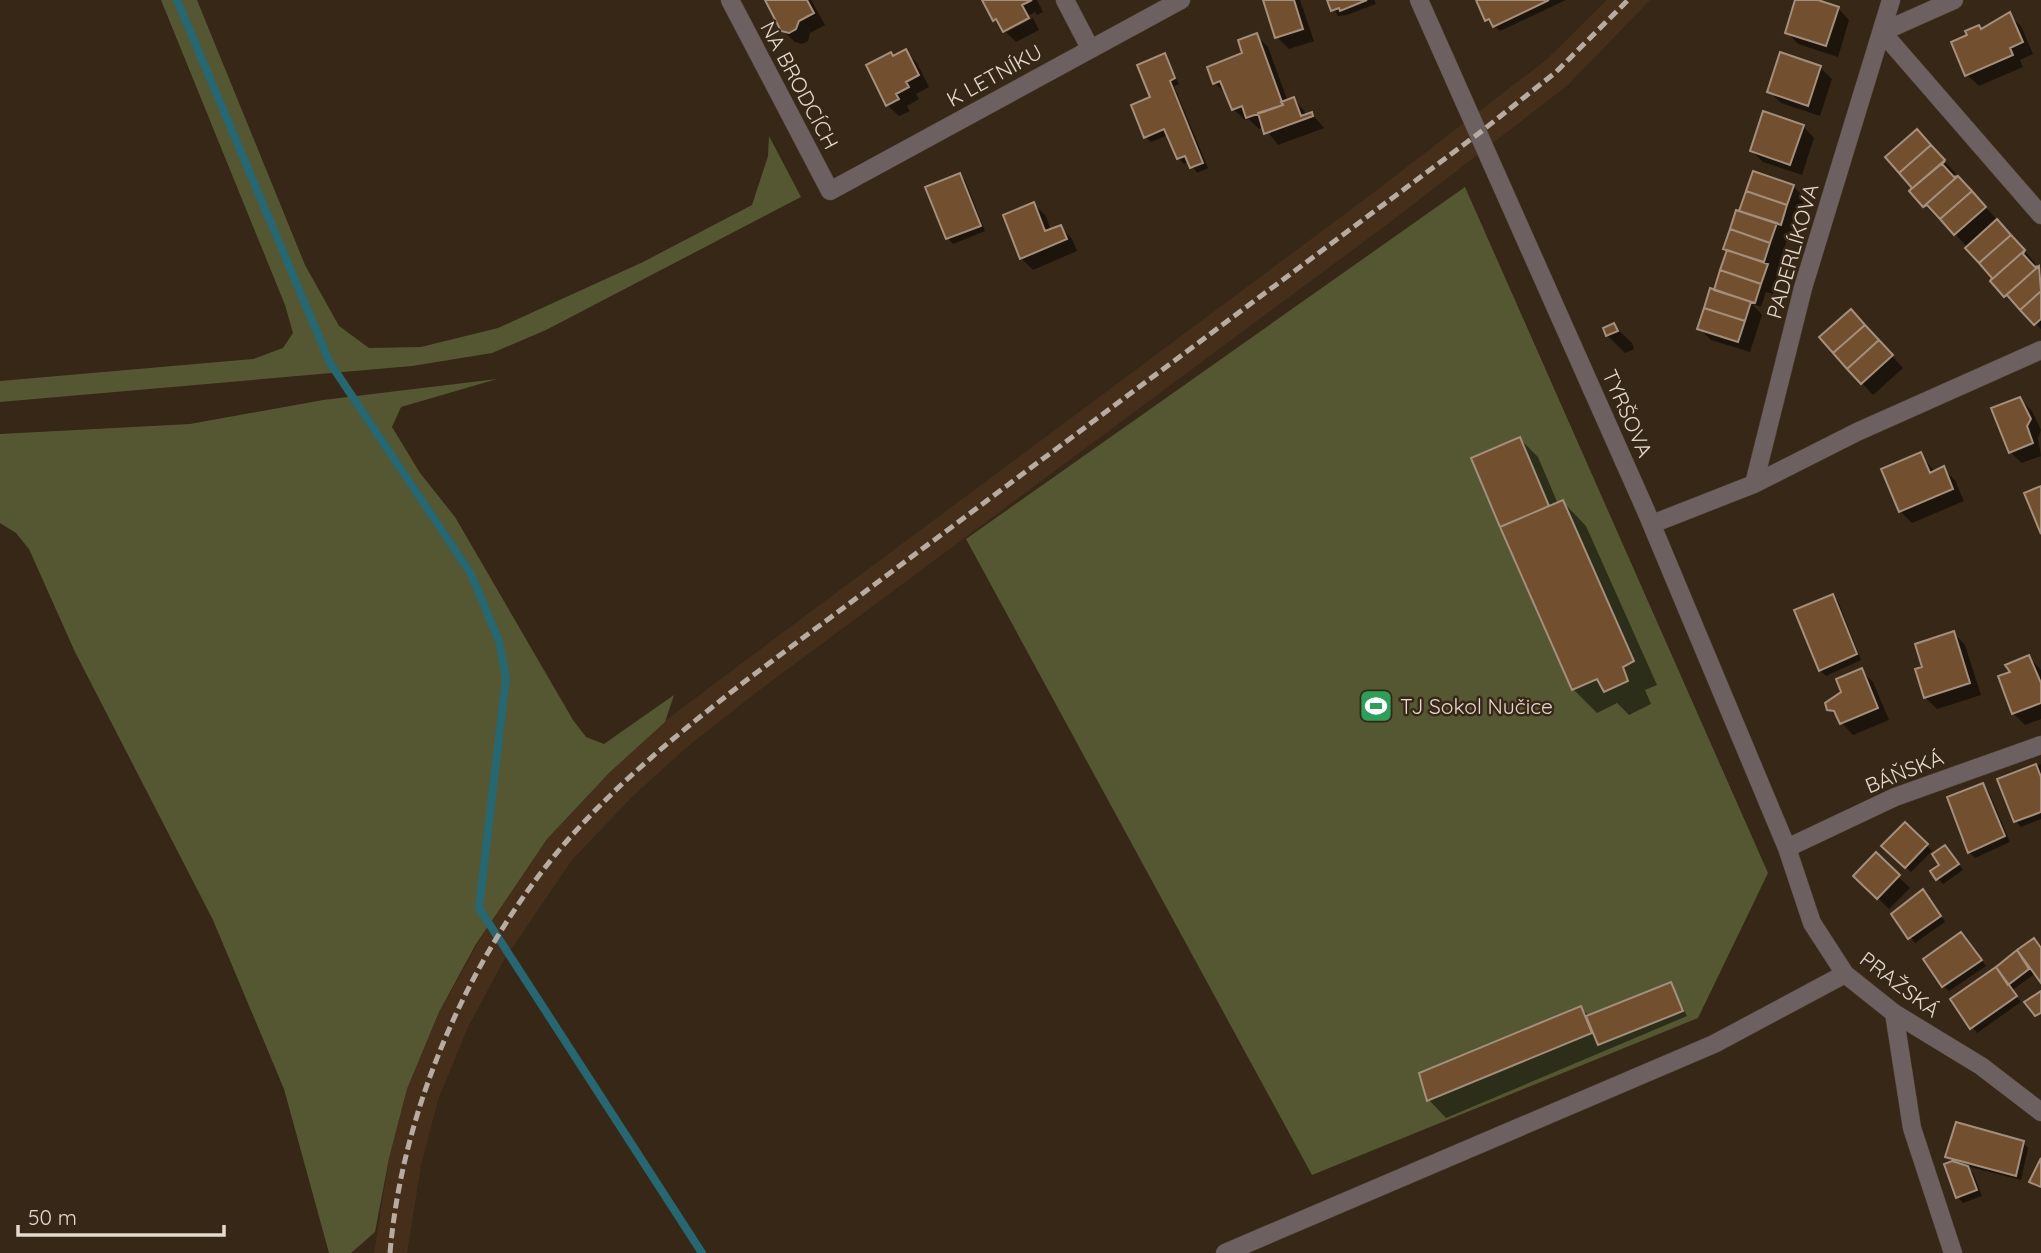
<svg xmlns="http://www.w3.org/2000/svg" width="2041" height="1253" font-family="Quicksand,sans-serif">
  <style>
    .built { fill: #452f1a }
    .green { fill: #555732 }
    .shadow { fill: #0007 }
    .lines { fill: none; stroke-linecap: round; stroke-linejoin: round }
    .stream { stroke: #266772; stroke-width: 8 }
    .building { fill: #724f2e; stroke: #a48f7d; stroke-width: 2 }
    .minor-casing { stroke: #534335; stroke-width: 19 }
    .tertiary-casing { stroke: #534335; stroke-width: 19 }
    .minor { stroke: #6c6061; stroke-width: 18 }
    .tertiary { stroke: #6c6061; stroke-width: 18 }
    .rail { stroke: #b8aba1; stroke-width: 5; stroke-dasharray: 10 5; stroke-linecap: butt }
    .labels { text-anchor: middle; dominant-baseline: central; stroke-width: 5; stroke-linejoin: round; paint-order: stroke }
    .street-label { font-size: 21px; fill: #e5d9d0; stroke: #372717 }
    .poi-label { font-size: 21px; fill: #e5d9d0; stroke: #372717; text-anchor: start }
  </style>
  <rect width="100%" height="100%" fill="#372717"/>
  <path class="built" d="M1607,0H1650L1568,85L1389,223L757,692L687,747L633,796L572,860L504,960L468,1027L438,1100L421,1166L407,1253H374L389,1158L407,1089L439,1012L498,908L547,839L610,772L665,721L738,666L1369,196L1546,60Z"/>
  <path class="green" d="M161,0H197L305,265L339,326L369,348L421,347L498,328L643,262L752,205L768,156L769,136L801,197L546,330L492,353L412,366L0,402V381L253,359L283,348L293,333L285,305Z
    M1465,187L1768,873L1698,1018L1312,1175L966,539Z
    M497,379L401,407L392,427L420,473L455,517L573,720L586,737L604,744L674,695L665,722L610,772L547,839L476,944L439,1012L407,1089L389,1158L375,1232L351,1253H329L284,1089L213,920L75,652L29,549L16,533L0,523V434L190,424L323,400Z"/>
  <path class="shadow" d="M767,0H811L825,25L810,33L808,41L802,44L795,42L782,30Z
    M984,0H1037L1043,12L1037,15L1035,12L1004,29L1007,32L1033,18L1039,30L1016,42L994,20Z
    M1267,0H1300L1314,41L1289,49L1277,37Z
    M1329,0H1374L1376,4L1347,15L1338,16Z
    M1477,0H1566L1500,31L1487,20Z
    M1797,0H1813L1838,8L1849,20L1838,57L1798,44L1787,32Z
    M2009,14L2021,26L2033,54L2020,60L2023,67L1979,86L1967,75L1968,32L1999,23L1998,19Z
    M1256,35L1268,47L1288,102L1294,99L1308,116L1312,114L1324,128L1278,145L1264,127L1259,129L1249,119L1245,120L1233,109L1227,95L1215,83L1244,55Z
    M905,51L917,63L929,87L916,94L919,99L907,106L910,111L899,116L887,105L894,57Z
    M1165,56L1179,84L1174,86L1208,168L1197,173L1189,161L1184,164L1178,158L1168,135L1151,142L1145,137Z
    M1820,67L1832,79L1820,116L1781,103L1769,91Z
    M1803,126L1814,138L1802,175L1763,162L1752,151Z
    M1928,143L1956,174L1947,181L1969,189L2009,233L2036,264L2029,271L2038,267L2041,271V329L1992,281L1995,278L1939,216L1937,218L1911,191L1915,188L1888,158Z
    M959,175L965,180L985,231L953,244L948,238Z
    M1793,186L1805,198L1793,235L1789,234L1782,255L1773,294L1766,292L1761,307L1752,304L1762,315L1750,352L1711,340L1699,328L1728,252L1725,249Z
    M1034,204L1046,216L1051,231L1061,227L1072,239L1077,251L1033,270L1021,258Z
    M1851,311L1903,368L1873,395L1862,383Z
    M1614,326L1632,343L1634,349L1625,353L1607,335Z
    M2020,399L2032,411L2041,430L2038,438L2041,456L2022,463L2010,452Z
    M1520,439L1538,457L1558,504L1563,502L1586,526L1657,685L1645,690L1651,704L1629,715L1617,703L1597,713L1573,689Z
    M1920,454L1935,472L1943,469L1955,480L1964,501L1912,523L1900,511Z
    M1832,596L1838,601L1861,660L1826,676L1820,670Z
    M1954,633L1965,645L1981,695L1937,709L1925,697L1924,668Z
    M2029,657L2041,670V719L2025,725L2013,713Z
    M1861,670L1873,682L1889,720L1853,735L1829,709Z
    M2041,764V819L2021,827L2016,821L2000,780Z
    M1983,785L1988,790L2010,842L1975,858L1970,853L1949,798Z
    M1905,824L1932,851L1911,872L1884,846Z
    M1950,853L1963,870L1943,884L1932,872L1941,866Z
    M1876,855L1910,888L1889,909L1856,876Z
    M1928,896L1945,922L1915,943L1894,914Z
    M1966,940L1986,966L1949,991L1943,986Z
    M2034,940L2041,947V981L2036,973L2011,991L2021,1002L1977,1033L1953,1000Z
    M1671,984L1687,1016L1446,1118L1429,1100L1581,1008L1590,1017Z
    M2023,1143L2028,1148L2021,1180L1966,1166L1973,1173L1982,1196L1963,1203L1958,1197L1946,1165L1953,1162L1947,1157Z"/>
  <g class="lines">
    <path class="stream" d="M177,0L330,363L471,574L499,641L506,678L479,908L702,1253"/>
  </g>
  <path class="building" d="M765,0H807L814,13L799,21L796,29L789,33L781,31Z
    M982,0H1032L1022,5L1029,18L1003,32L996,19L993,21Z
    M1263,0H1294L1303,29L1275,38Z
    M1327,0H1367L1340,11L1339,8L1331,11Z
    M1476,0H1549L1493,27L1489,19L1485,21Z
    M1795,0H1818L1839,7L1826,46L1785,33Z
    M2010,12L2023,42L2010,48L2013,55L1965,76L1951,42L1967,35L1965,31L1979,25L1981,29Z
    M1257,33L1283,105L1246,118L1242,106L1232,110L1220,81L1213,84L1207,67L1242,53L1238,40Z
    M906,49L919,75L906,82L909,87L896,94L899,99L886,106L866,65L891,52L893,56Z
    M1780,52L1821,66L1808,106L1767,92Z
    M1165,53L1175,78L1170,81L1203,163L1190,168L1185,156L1177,159L1164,129L1144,138L1131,105L1150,97L1137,65Z
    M1294,97L1301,116L1312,112L1313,116L1264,134L1258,113L1283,105L1281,102Z
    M1763,111L1804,125L1790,165L1750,151Z
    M1917,129L1931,145L1899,173L1885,157Z
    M1931,145L1945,160L1909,191L1912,188L1899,173Z
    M1945,161L1942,164L1954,177L1958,176L1923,207L1909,191Z
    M1753,171L1794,185L1787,205L1746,191Z
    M960,173L981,226L946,239L925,187Z
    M1958,176L1972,191L1940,219L1927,205L1923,207Z
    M1746,191L1787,205L1781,225L1739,211Z
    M1972,191L1986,207L1954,235L1940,219Z
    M1034,202L1045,231L1061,225L1067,239L1020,259L1003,215Z
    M1736,210L1777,223L1770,243L1730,229Z
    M1997,219L2011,235L1979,263L1965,248Z
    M1730,229L1770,243L1764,262L1723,249Z
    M2011,235L2025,250L1990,281L1992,278L1979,263Z
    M1727,250L1768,264L1761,284L1720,270Z
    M2025,250L2023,254L2035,267L2039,266L2004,297L1990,281Z
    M2039,266L2041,291L2020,310L2007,295L2004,297Z
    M1720,270L1761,284L1755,303L1714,290Z
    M1710,288L1751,302L1745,321L1704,308Z
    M2041,291V319L2034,325L2020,310Z
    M1704,308L1745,321L1738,342L1697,329Z
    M1851,309L1865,325L1833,353L1819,337Z
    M1614,323L1618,331L1606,336L1603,328Z
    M1865,325L1879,340L1847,369L1833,353Z
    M1879,340L1893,355L1861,384L1847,369Z
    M2020,397L2031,419L2027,426L2033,443L2009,453L1991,408Z
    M1520,437L1549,506L1500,527L1471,458Z
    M1921,452L1930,473L1944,466L1953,489L1899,512L1881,469Z
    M2041,486V534L2024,493Z
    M1563,500L1634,661L1623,667L1628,681L1604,692L1597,679L1572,690L1500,527Z
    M1833,594L1857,654L1819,671L1794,610Z
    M1954,631L1970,683L1924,698L1915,669L1922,667L1915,644Z
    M2029,655L2041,683V703L2012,714L1998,676L2010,672L2005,665Z
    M1862,668L1878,708L1840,724L1834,711L1827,710L1825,703L1841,692L1836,679Z
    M2036,764L2041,777V812L2014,822L1997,779Z
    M1983,783L2005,836L1968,853L1947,797Z
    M1905,822L1928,844L1905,868L1881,846Z
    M1945,845L1959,864L1936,880L1930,871L1939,865L1932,854Z
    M1876,852L1900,875L1877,899L1853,876Z
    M1923,889L1941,916L1908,939L1891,914Z
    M1961,932L1982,960L1942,987L1923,959Z
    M2034,938L2041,948V983L2017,950Z
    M2017,950L2029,969L2008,985L1996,967Z
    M1996,967L2017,996L1970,1029L1950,999Z
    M1671,982L1683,1011L1598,1045L1586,1016Z
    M2041,991V1013L2035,1016L2024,1002Z
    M1581,1006L1592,1033L1427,1101L1419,1073Z
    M1956,1122L2024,1141L2016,1176L1945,1157Z
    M2041,1158V1187L2029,1182Z
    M1952,1161L1968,1166L1977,1190L1956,1198L1944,1164Z"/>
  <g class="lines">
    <defs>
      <path id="minor" d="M730,0L830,191L1181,0
        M1065,0L1090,48
        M1954,0L1882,32L2041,215
        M1754,484L1803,288L1891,0
        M1652,524L1754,484L1857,432L2041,350
        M1894,1013L1912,1128L1953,1253"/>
      <path id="tertiary" d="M1419,0L1646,511L1787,848L1812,923L1845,974L1894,1013L1981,1066L2041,1112
        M1787,848L1895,797L2041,745
        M1225,1253L1714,1044L1845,974"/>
    </defs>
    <use href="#minor" class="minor-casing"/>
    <use href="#tertiary" class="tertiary-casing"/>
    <use href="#minor" class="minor"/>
    <use href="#tertiary" class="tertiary"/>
    <path class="rail" d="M390,1253C402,1110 468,959 560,849C615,784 681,731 748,679L1478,134L1556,72L1628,0"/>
  </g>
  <defs>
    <symbol id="stadium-square" viewBox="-11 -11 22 22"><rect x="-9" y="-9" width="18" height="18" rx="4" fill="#2e9e5b" stroke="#372717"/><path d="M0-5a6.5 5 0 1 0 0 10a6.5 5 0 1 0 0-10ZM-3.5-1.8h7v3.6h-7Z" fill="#fff"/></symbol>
  </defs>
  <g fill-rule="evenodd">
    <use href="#stadium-square" x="1357" y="687" width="38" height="38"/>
  </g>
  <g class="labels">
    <g class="street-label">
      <text transform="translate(994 75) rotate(-29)">K LETNÍKU</text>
      <text transform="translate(800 85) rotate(62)">NA BRODCÍCH</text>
      <text transform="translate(1792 251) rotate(-74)">PADERLÍKOVA</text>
      <text transform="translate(1628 413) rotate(66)">TYRŠOVA</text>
      <text transform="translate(1904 771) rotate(-22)">BÁŇSKÁ</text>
      <text transform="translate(1900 984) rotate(37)">PRAŽSKÁ</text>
    </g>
    <g class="poi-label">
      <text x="1400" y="706">TJ Sokol Nučice</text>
    </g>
  </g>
  <path d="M18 1225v10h206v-10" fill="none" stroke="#e5d9d0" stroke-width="3.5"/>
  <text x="28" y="1225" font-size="21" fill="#e5d9d0" stroke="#372717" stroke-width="5" paint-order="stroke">50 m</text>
</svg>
